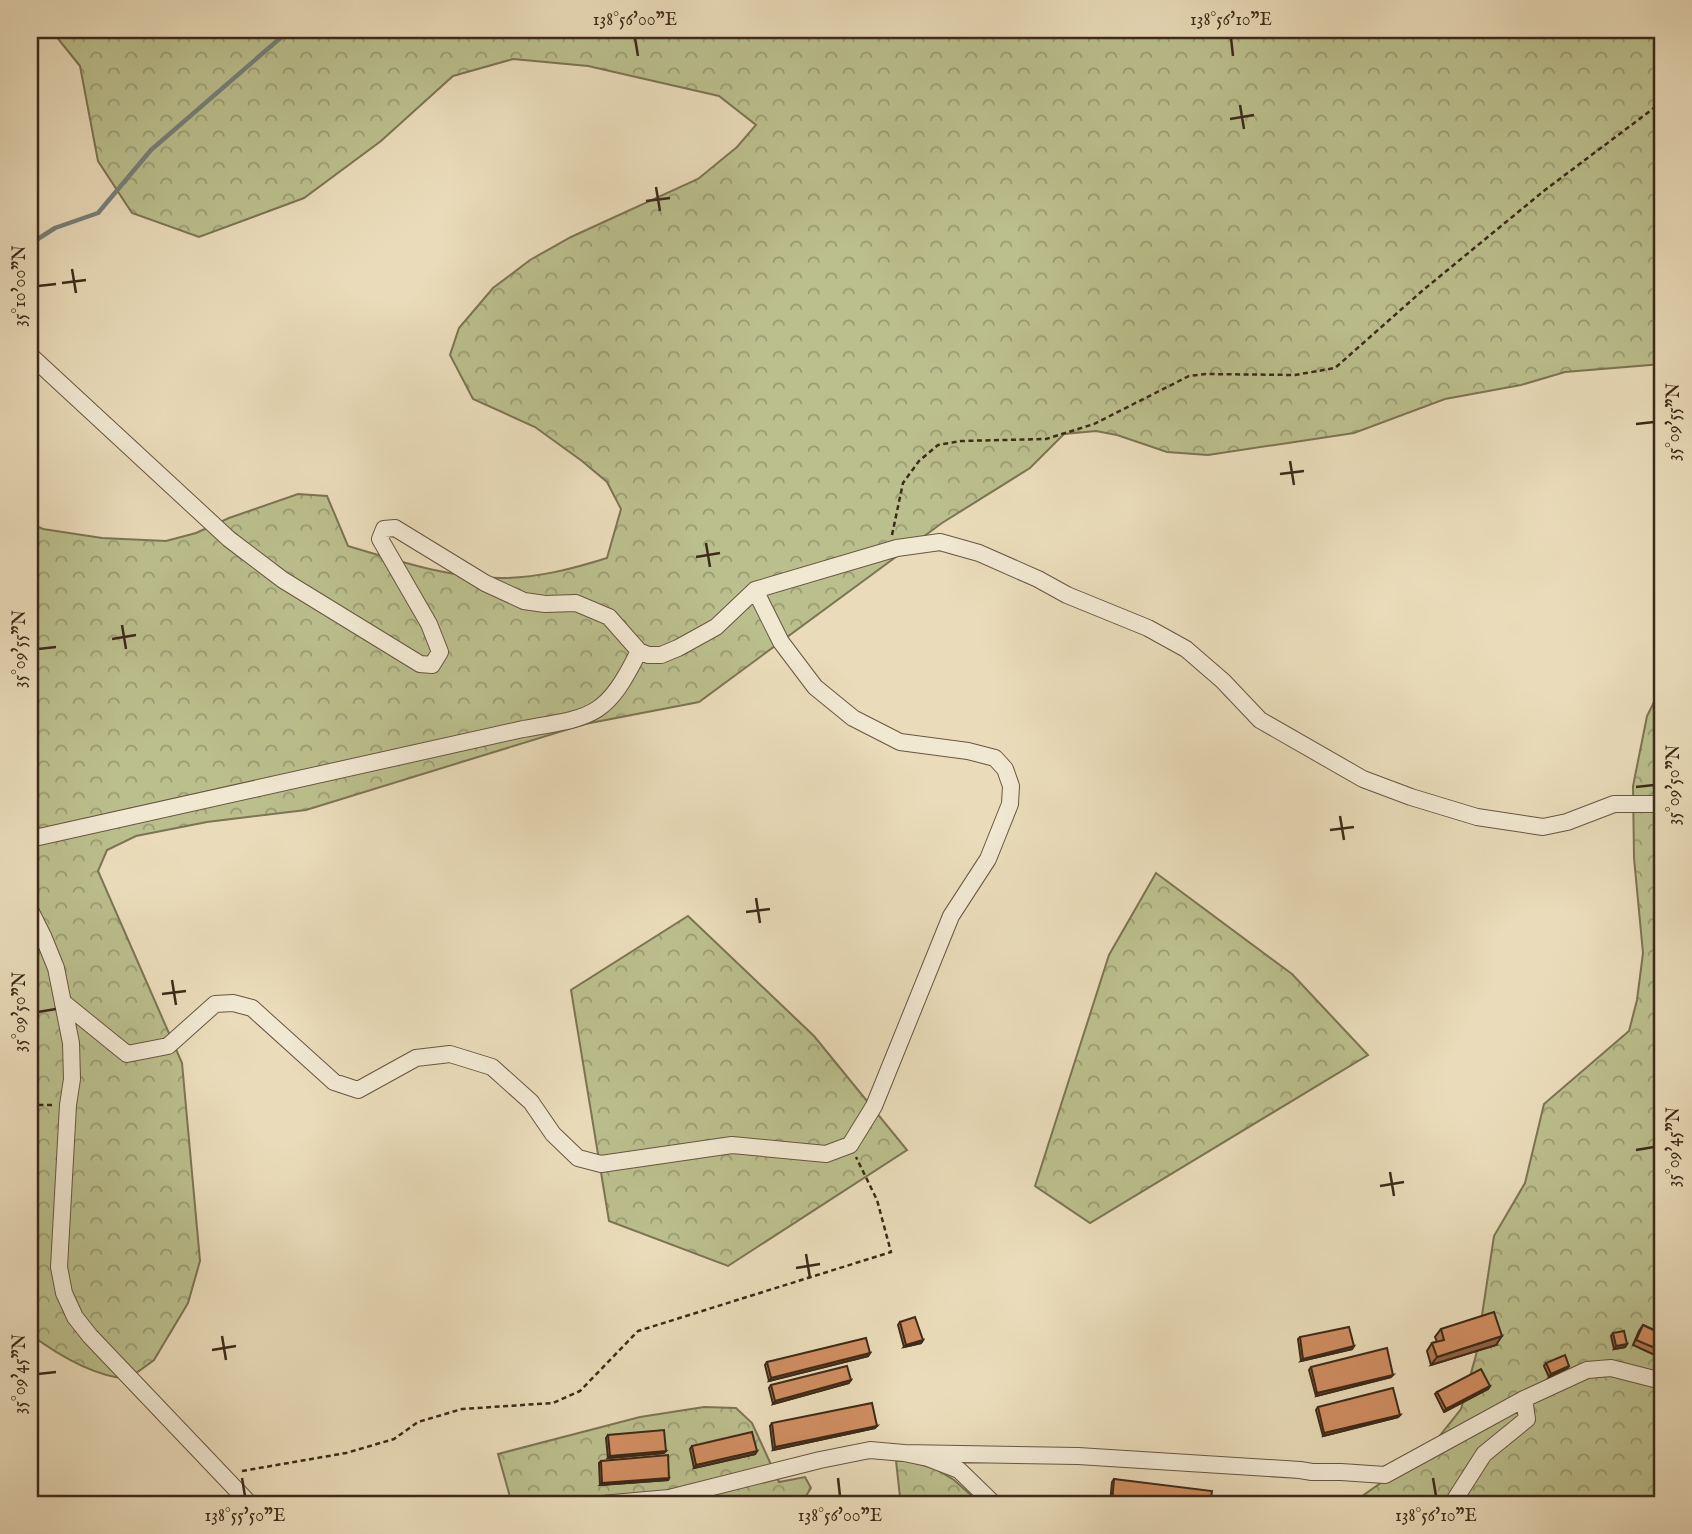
<svg xmlns="http://www.w3.org/2000/svg" width="1692" height="1534" font-family="'IM FELL English',serif">
  <style>
    .forest { fill: url(#forest-crowns); stroke: #7c7453; stroke-width: 2 }
    .lines { fill: none; stroke-linecap: round; stroke-linejoin: round }
    .stream { stroke: #76807a; stroke-width: 4.5 }
    .minor-casing { stroke: #685641; stroke-width: 18 }
    .path { stroke: #3d2a19; stroke-width: 2.5; stroke-dasharray: 5 3.5; stroke-linecap: butt }
    .minor { stroke: #f1e8d2; stroke-width: 16 }
    .wall { fill: #b37a53; stroke: #3d2a19; stroke-width: 2 }
    .shaded-wall { fill: #926344; stroke: #3d2a19; stroke-width: 2 }
    .building { fill: #d08e61; stroke: #3d2a19; stroke-width: 2 }
    .ticks { fill: none; stroke: #3d2a19; stroke-width: 2.5 }
    .neatline { fill: none; stroke: #3d2a19; stroke-width: 2.5 }
    .ticks-label { font-size: 18px; text-anchor: middle; fill: #3d2a19 }
  </style>
  <defs>
    <pattern id="forest-crowns" width="20" height="18" patternUnits="userSpaceOnUse" patternTransform="scale(1.75)"><rect width="20" height="18" fill="#bbbf8d"/><path d="M2 6a3 3 0 1 1 6 0M12 15a3 3 0 1 1 6 0" fill="none" stroke="#999b72"/></pattern>
  </defs>
  <rect width="100%" height="100%" fill="#eadcba"/>
  <filter id="stains"><feTurbulence type="fractalNoise" baseFrequency=".00286" numOctaves="4"/><feColorMatrix values="0 0 0 0 .2 0 0 0 0 .09 0 0 0 0 .02 0 0 0 .5 -.17"/></filter>
  <radialGradient id="worn" r=".72"><stop offset=".6" stop-color="#630" stop-opacity="0"/><stop offset="1" stop-color="#630" stop-opacity=".3"/></radialGradient>
  <path class="forest" d="M51,30H1662V364L1565,372L1521,385L1445,399L1354,433L1208,455L1167,452L1117,435L1096,431L1064,434L1030,468L942,523L699,702L585,724L306,810L207,822L136,836L107,850L98,871L182,1063L200,1261L188,1303L154,1360L128,1379C93,1376 58,1355 30,1334V523L43,529L102,538L166,541L196,533L229,518L298,494L327,496L348,546C398,561 449,578 501,578C537,578 572,569 607,558L621,509L607,482L582,461L535,427L473,399L450,355L459,328L493,288L530,260L571,237L698,179L737,147L756,125L719,96L588,66L513,59L453,76L381,141L304,198L199,237L132,213L98,161L80,66Z
    M1662,686V1504H1351L1430,1448L1461,1409L1476,1355L1494,1236L1525,1183L1544,1104L1629,1031L1637,1000L1643,953L1634,858L1633,786L1647,716Z
    M1156,873L1292,974L1368,1055L1090,1223L1035,1186L1109,955Z
    M688,916L814,1036L907,1150L728,1266L609,1221L571,990Z
    M704,1407L736,1408L752,1423L779,1482L805,1477L811,1488L801,1504H512L498,1454L640,1417Z
    M906,1460L936,1469L954,1480L981,1504H898L900,1497L896,1461Z"/>
  <g class="lines">
    <path class="stream" d="M30,246V244L55,228L98,213L151,150L285,34L297,30"/>
    <defs>
      <path id="minor" d="M30,355L229,539L283,580L420,664L432,665L440,652L429,624L380,539L384,529L395,528L485,583L524,601L545,604L576,603L609,617L639,651L648,655H661L678,648L716,627L755,590L897,548L940,542L979,553L1038,579L1067,595L1148,628L1186,649L1223,681L1260,720L1363,779L1411,797L1477,817L1543,827L1567,822L1614,804H1662
        M30,839L523,729C593,717 606,718 639,651
        M30,910L43,936L56,968L71,1043L72,1079L68,1105L59,1267L64,1293L75,1317L90,1336L250,1504
        M64,1003L127,1054L168,1046L215,1004L233,1003L252,1008L334,1082L358,1090L416,1058L450,1054L492,1067L531,1102L553,1134L578,1158L601,1164L732,1145L826,1154L850,1145L874,1106L951,916L988,859L1010,804L1011,786L1005,769L995,758L968,751L900,742L853,718L815,687L781,642L755,590
        M904,1453L1078,1456L1300,1470L1312,1472H1341L1385,1475L1524,1399L1587,1370L1611,1368L1662,1381
        M602,1504L669,1498L820,1460L870,1450L904,1453L928,1458L959,1470L994,1504
        M1452,1504L1484,1454L1527,1419L1524,1399"/>
    </defs>
    <use href="#minor" class="minor-casing"/>
    <path class="path" d="M892,535L903,483L919,461L938,445L961,441L1046,439L1094,424L1189,376L1206,374L1295,375L1335,368L1422,291L1545,190L1662,102
      M30,1105H54
      M242,1471L346,1453L394,1439L418,1422L462,1409L553,1403L580,1391L638,1331L891,1252L877,1200L856,1157"/>
    <use href="#minor" class="minor"/>
  </g>
  <path class="wall" d="M900,1322L923,1340L921,1343L904,1347L898,1325Z
    M1643,1325L1662,1334V1353L1659,1357L1633,1345L1639,1331Z
    M1441,1329L1496,1345L1431,1365L1427,1351L1432,1343L1437,1342L1435,1337Z
    M1613,1333L1627,1344L1625,1347L1614,1349L1611,1336Z
    M1300,1337L1354,1346L1352,1349L1301,1361L1298,1339Z
    M870,1353L868,1356L769,1381L765,1365L767,1362Z
    M1546,1363L1567,1368L1549,1377L1544,1366Z
    M1311,1367L1391,1377L1316,1396L1309,1370Z
    M849,1383L773,1404L769,1388L771,1385Z
    M1490,1386L1488,1389L1444,1412L1435,1394L1437,1392Z
    M1318,1407L1400,1415L1398,1417L1323,1436L1316,1410Z
    M772,1423L875,1428L773,1450L770,1426Z
    M608,1435L664,1453L608,1458L606,1438Z
    M692,1446L757,1451L755,1454L694,1468L690,1449Z
    M601,1461L669,1478L668,1480L600,1485L599,1463Z
    M1114,1479L1210,1504H1110L1112,1482Z"/>
  <path class="shaded-wall" d="M1502,1336L1496,1345L1431,1365L1437,1357Z
    M923,1340L921,1343L904,1347L906,1345Z
    M1627,1344L1625,1347L1614,1349L1616,1346Z
    M1354,1346L1352,1349L1301,1361L1303,1359Z
    M870,1353L868,1356L769,1381L771,1378Z
    M1569,1366L1567,1368L1549,1377L1551,1374Z
    M1393,1375L1391,1377L1316,1396L1317,1393Z
    M851,1380L849,1383L773,1404L775,1401Z
    M1490,1386L1488,1389L1444,1412L1446,1409Z
    M1400,1415L1398,1417L1323,1436L1324,1433Z
    M877,1426L875,1428L773,1450L775,1447Z
    M666,1451L664,1453L608,1458L610,1456Z
    M757,1451L755,1454L694,1468L696,1465Z
    M669,1478L668,1480L600,1485L602,1483Z"/>
  <path class="building" d="M1494,1312L1502,1336L1437,1357L1432,1343L1444,1340L1441,1329Z
    M915,1317L923,1340L906,1345L900,1322Z
    M1643,1325L1662,1334V1351L1636,1340Z
    M1349,1327L1354,1346L1303,1359L1300,1337Z
    M1624,1331L1627,1344L1616,1346L1613,1333Z
    M866,1338L870,1353L771,1378L767,1362Z
    M1387,1348L1393,1375L1317,1393L1311,1367Z
    M1565,1355L1569,1366L1551,1374L1546,1363Z
    M847,1366L851,1380L775,1401L771,1385Z
    M1481,1369L1490,1386L1446,1409L1437,1392Z
    M1393,1388L1400,1415L1324,1433L1318,1407Z
    M872,1403L877,1426L775,1447L772,1423Z
    M664,1430L666,1451L610,1456L608,1435Z
    M752,1432L757,1451L696,1465L692,1446Z
    M668,1455L669,1478L602,1483L601,1461Z
    M1114,1479L1212,1491L1210,1504H1122L1112,1503Z"/>
  <path class="ticks" d="M635,38L638,56M1231,38L1233,56M1240,105L1244,129M1230,119L1254,115M656,187L660,211M646,201L670,198M72,269L76,293M62,283L86,280M38,286L56,284M1636,424L1654,422M1290,461L1294,485M1280,474L1304,471M706,543L710,567M696,557L720,553M122,625L126,649M112,639L136,635M38,649L56,647M1636,787L1654,785M1340,816L1344,840M1330,830L1354,827M756,898L760,923M746,912L770,909M172,980L176,1005M162,994L186,991M38,1012L56,1009M1636,1150L1654,1147M1390,1172L1394,1196M1380,1186L1404,1182M806,1254L810,1278M796,1268L820,1264M222,1336L226,1360M212,1350L236,1346M38,1374L56,1372M242,1478L245,1496M838,1478L840,1496M1433,1478L1436,1496"/>
  <rect width="1692" height="1534" fill="none" stroke="#eadcba" stroke-width="77"/>
  <rect x="38" y="38" width="1616" height="1458" class="neatline"/>
  <g class="ticks-label">
    <text x="635" y="25">138°56'00"E</text>
    <text x="1231" y="25">138°56'10"E</text>
    <text transform="translate(19 286) rotate(-90)" y="6">35°10'00"N</text>
    <text transform="translate(1673 422) rotate(-90)" y="6">35°09'55"N</text>
    <text transform="translate(19 649) rotate(-90)" y="6">35°09'55"N</text>
    <text transform="translate(1673 785) rotate(-90)" y="6">35°09'50"N</text>
    <text transform="translate(19 1012) rotate(-90)" y="6">35°09'50"N</text>
    <text transform="translate(1673 1147) rotate(-90)" y="6">35°09'45"N</text>
    <text transform="translate(19 1374) rotate(-90)" y="6">35°09'45"N</text>
    <text x="245" y="1521">138°55'50"E</text>
    <text x="840" y="1521">138°56'00"E</text>
    <text x="1436" y="1521">138°56'10"E</text>
  </g>
  <rect width="100%" height="100%" filter="url(#stains)"/>
  <rect width="100%" height="100%" fill="url(#worn)"/>
</svg>
